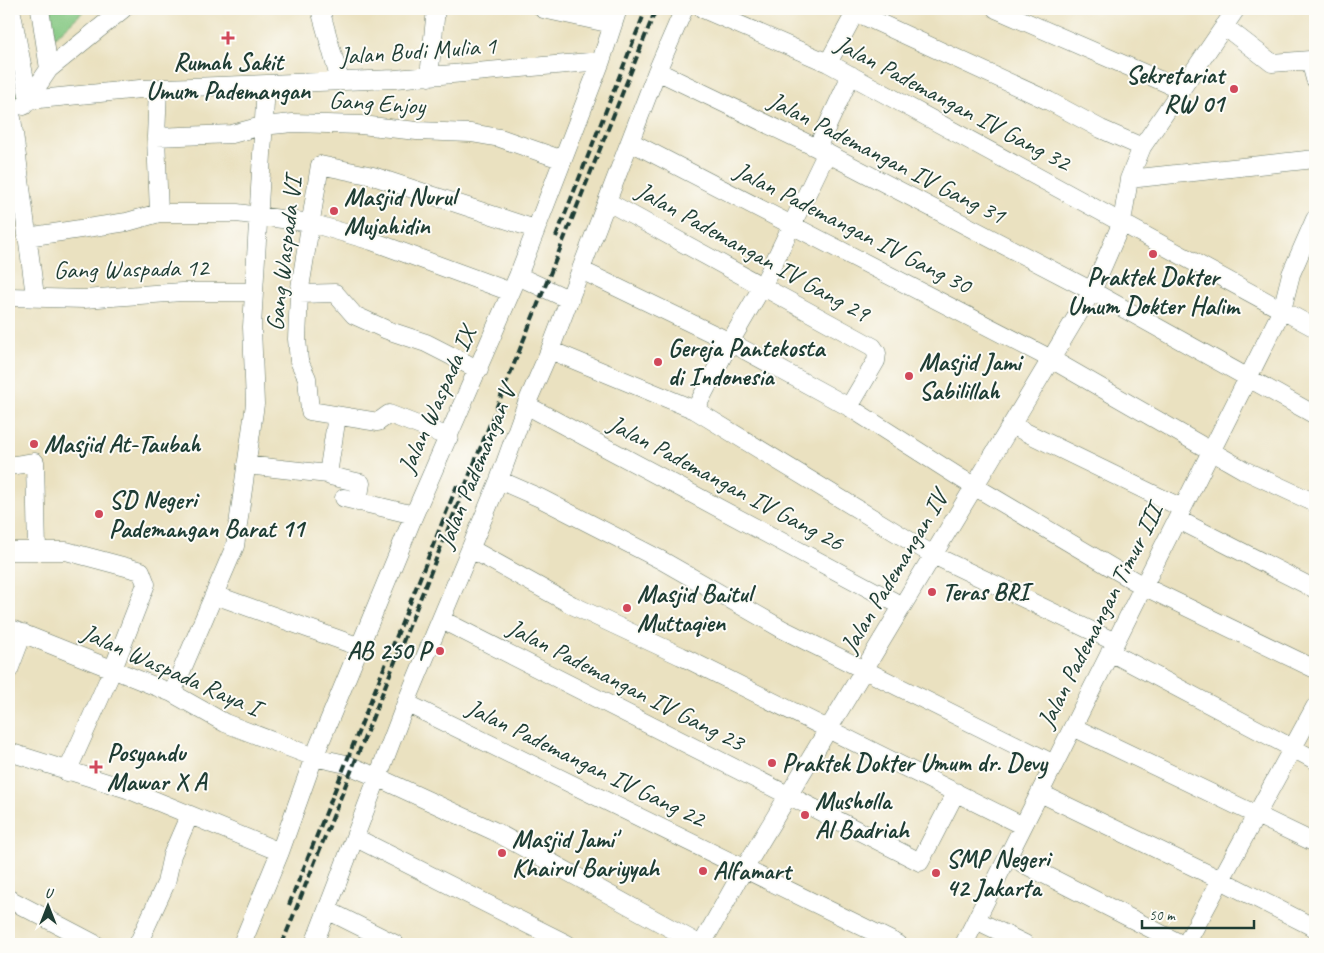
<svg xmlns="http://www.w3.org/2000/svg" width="1324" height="953" font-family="Caveat,sans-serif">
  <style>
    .green { fill: #83c781; stroke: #51825a }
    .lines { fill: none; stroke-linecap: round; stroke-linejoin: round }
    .minor-casing { stroke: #667665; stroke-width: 19 }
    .minor { stroke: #fff; stroke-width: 18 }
    .rail { stroke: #1f3d34; stroke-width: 4; stroke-dasharray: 8 4; stroke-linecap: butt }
    .poi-dot { fill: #d1495b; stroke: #fdfcf7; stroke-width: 2 }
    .labels { text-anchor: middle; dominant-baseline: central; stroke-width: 4; stroke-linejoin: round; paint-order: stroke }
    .street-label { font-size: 25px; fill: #1f3d34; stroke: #fdfcf7 }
    .poi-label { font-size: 25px; font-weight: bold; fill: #1f3d34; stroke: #fdfcf7; text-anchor: start }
  </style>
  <rect width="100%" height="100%" fill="#fdfcf7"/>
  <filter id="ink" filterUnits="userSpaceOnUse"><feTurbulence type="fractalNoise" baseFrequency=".02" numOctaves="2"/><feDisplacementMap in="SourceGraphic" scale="10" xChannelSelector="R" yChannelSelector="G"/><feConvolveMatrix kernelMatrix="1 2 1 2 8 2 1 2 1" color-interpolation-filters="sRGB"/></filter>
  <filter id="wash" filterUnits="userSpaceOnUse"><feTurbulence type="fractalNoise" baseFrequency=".0096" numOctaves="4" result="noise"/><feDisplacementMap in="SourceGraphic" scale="20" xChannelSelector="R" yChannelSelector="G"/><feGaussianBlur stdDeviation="1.12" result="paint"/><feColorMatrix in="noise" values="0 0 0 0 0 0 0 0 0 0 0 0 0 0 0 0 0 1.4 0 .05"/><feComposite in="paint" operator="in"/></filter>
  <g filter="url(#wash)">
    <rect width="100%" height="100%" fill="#eae1c0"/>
    <path class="green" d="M49,9H86L54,38Z
      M11,68L18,98L9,100V69Z"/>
  </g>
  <g filter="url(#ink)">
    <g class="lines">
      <defs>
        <path id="minor" d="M11,9L29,100
          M40,9L49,69
          M320,9L340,81
          M543,9L612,24
          M703,9L828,63L1315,328
          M849,9L1049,101L1101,129L1142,147
          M996,9L1180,89
          M1224,26L1272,63L1310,60L1315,79
          M828,63L856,11
          M657,71L817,148L1092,291L1315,415
          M429,77L436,9
          M158,89L156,137L159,213
          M29,100L140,89L395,79L601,61
          M24,106L49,69L123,9
          M12,118L35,296
          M156,137L232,134L262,126L293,123L361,125L417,131L471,133L500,138L563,160
          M631,142L1051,359L1244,470L1315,503
          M817,148L851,75
          M1129,179L1315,159
          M608,202L873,347L877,353L876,361L849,407
          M27,237L127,222L159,213H237L311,223L372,241L511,292
          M581,270L730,342L849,407L962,479L1143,586L1315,669
          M518,276L570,300
          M299,294L335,293L354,315L387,330L426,343L479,370
          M9,297L84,299L182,292H254
          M550,350L695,410L933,555L1115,642
          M526,405L902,606
          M695,410L730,342L762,287L826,154
          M337,416L328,474L330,476L361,483L358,502
          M1011,425L1182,508
          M449,437L389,414L378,422L310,411L307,378L299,361L297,339L299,294L320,165L373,176L535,229
          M246,465L328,474
          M9,466L35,462L37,551
          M499,480L540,498L661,560L782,629L1054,764
          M344,498L414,515
          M1177,519L1315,589
          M471,549L572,605L681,656L1023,826
          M9,551H66L141,571L146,584L113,669L67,772
          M215,595L360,647
          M442,620L920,862L956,792
          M9,628L172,693L225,723L314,757L346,764L379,778L494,831L699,944
          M1110,652L1315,760
          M9,670L23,633
          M172,693L235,546L255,404L252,327L266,85
          M406,703L898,944
          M1073,727L1315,843
          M9,752L127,789L280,852
          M1040,793L1221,880L1315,928
          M356,838L567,944
          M1022,863L1181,944
          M9,899L95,944
          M327,910L395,944
          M976,920L1025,944
          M138,944L166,883L172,855L189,816
          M242,944L280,852L314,757L414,515L518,276L601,61L618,9
          M314,944L406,703L499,480L526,405L550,350L657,71L684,9
          M702,944L744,869L1092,291L1122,222L1129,179L1142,147L1236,9
          M964,944L1282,310L1291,274L1315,219
          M1186,944L1315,707"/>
      </defs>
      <use href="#minor" class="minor-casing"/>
      <use href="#minor" class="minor"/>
      <path class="rail" d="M556,237L646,9
        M289,905L458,483
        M282,944L656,9"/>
    </g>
  </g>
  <g class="poi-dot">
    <path d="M225.5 30.5h5v5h5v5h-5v5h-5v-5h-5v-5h5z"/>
    <circle cx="1234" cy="89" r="5"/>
    <circle cx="334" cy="211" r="5"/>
    <circle cx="1153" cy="254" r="5"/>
    <circle cx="658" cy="362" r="5"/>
    <circle cx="909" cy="376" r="5"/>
    <circle cx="34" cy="444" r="5"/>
    <circle cx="99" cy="514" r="5"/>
    <circle cx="932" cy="592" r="5"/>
    <circle cx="627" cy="608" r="5"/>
    <circle cx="440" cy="651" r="5"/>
    <circle cx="772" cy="763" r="5"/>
    <path d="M93.5 759.5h5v5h5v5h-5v5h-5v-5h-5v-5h5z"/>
    <circle cx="805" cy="815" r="5"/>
    <circle cx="502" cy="853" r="5"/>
    <circle cx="703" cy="871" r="5"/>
    <circle cx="936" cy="873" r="5"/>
  </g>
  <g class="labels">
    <g class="street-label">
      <text transform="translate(418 51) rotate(-4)">Jalan Budi Mulia 1</text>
      <text transform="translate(377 103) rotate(4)">Gang Enjoy</text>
      <text transform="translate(953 103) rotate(28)">Jalan Pademangan IV Gang 32</text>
      <text transform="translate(887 158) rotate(27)">Jalan Pademangan IV Gang 31</text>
      <text transform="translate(853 228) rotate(27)">Jalan Pademangan IV Gang 30</text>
      <text transform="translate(753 252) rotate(29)">Jalan Pademangan IV Gang 29</text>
      <text transform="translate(284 254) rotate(-83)">Gang Waspada VI</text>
      <text transform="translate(131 269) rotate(-1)">Gang Waspada 12</text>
      <text transform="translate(437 400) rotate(-66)">Jalan Waspada IX</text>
      <text transform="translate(476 467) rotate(-68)">Jalan Pademangan V</text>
      <text transform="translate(726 483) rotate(28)">Jalan Pademangan IV Gang 26</text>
      <text transform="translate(894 572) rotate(-59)">Jalan Pademangan IV</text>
      <text transform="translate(1100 616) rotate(-63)">Jalan Pademangan Timur III</text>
      <text transform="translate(171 670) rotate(24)">Jalan Waspada Raya I</text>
      <text transform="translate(626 685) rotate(27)">Jalan Pademangan IV Gang 23</text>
      <text transform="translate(586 763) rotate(26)">Jalan Pademangan IV Gang 22</text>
    </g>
    <g class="poi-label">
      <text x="228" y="62" text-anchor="middle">Rumah Sakit<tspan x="228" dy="29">Umum Pademangan</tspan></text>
      <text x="1224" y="75" text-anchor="end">Sekretariat<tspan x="1224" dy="29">RW 01</tspan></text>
      <text x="344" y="197">Masjid Nurul<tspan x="344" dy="29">Mujahidin</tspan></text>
      <text x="1153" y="277" text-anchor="middle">Praktek Dokter<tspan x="1153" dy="29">Umum Dokter Halim</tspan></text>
      <text x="668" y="348">Gereja Pantekosta<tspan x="668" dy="29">di Indonesia</tspan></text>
      <text x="919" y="362">Masjid Jami<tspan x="919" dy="29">Sabilillah</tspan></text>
      <text x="44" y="444">Masjid At-Taubah</text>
      <text x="109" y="500">SD Negeri<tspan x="109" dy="29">Pademangan Barat 11</tspan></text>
      <text x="942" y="592">Teras BRI</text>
      <text x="637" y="594">Masjid Baitul<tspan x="637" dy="29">Muttaqien</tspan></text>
      <text x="430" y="651" text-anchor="end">AB 250 P</text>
      <text x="107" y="753">Posyandu<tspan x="107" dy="29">Mawar X A</tspan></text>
      <text x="782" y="763">Praktek Dokter Umum dr. Devy</text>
      <text x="815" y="801">Musholla<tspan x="815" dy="29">Al Badriah</tspan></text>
      <text x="512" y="839">Masjid Jami'<tspan x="512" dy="29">Khairul Bariyyah</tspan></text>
      <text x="946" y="859">SMP Negeri<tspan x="946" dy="29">42 Jakarta</tspan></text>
      <text x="713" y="871">Alfamart</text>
    </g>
  </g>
  <rect width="1324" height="953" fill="none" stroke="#fdfcf7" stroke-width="30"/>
  <g transform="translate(48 906)" stroke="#fdfcf7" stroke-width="4" paint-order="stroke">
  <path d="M0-4L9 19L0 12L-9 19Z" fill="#1f3d34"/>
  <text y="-8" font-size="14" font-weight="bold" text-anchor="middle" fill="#1f3d34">U</text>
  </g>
  <path d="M1142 920v8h112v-8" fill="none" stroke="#1f3d34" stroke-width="2.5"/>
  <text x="1149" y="920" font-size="15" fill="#1f3d34" stroke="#fdfcf7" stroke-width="4" paint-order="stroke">50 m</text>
</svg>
